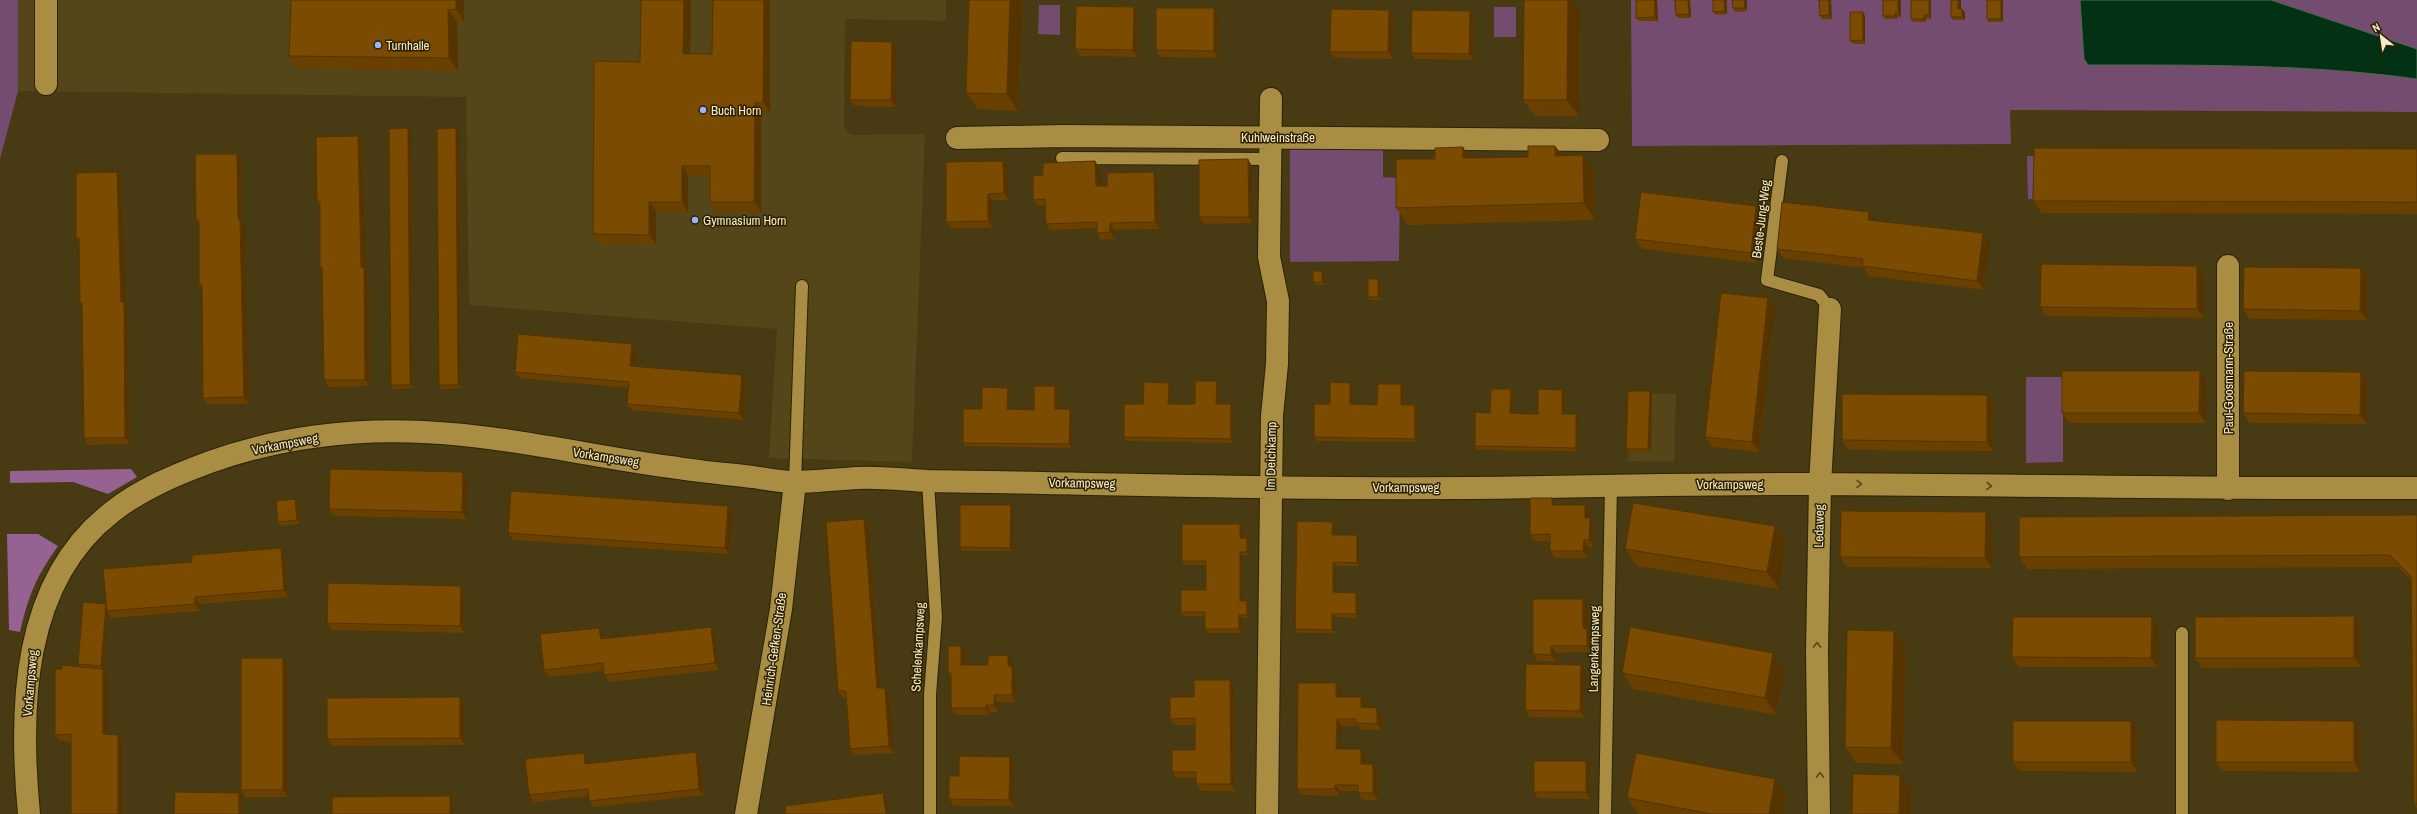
<svg xmlns="http://www.w3.org/2000/svg" width="2417" height="814" font-family="'Archivo Narrow',sans-serif">
  <style>
    .built { fill: #554619 }
    .green { fill: #744c70 }
    .forest { fill: #956291 }
    .water { fill: #023213; stroke: #4c6a49 }
    .lines { fill: none; stroke-linecap: round; stroke-linejoin: round }
    .lane-casing { stroke: #2b220a; stroke-width: 14 }
    .street-casing { stroke: #2b220a; stroke-width: 24 }
    .lane { stroke: #a88d43; stroke-width: 12 }
    .street { stroke: #a88d43; stroke-width: 22 }
    .wall { fill: #694000 }
    .shaded-wall { fill: #553400 }
    .building { fill: #7a4b00; stroke: #553400 }
    .oneway { stroke: #574719 }
    .poi-dot { fill: #9cb4fd; stroke: #2c2202; stroke-width: 1.5 }
    .labels { text-anchor: middle; dominant-baseline: central; stroke-width: 3; stroke-linejoin: round; paint-order: stroke }
    .poi-label { font-size: 13px; fill: #f9ebc7; stroke: #2c2202; text-anchor: start }
    .street-label { font-size: 13px; fill: #f9ebc7; stroke: #2c2202 }
  </style>
  <rect width="100%" height="100%" fill="#483a12"/>
  <path class="built" d="M18,0H946V21L845,19L844,128L851,135L925,134L912,462L769,458L777,329L469,305L466,97L18,91Z
    M1630,393L1676,394L1674,462L1628,461Z"/>
  <path class="green" d="M0,0H18V91L0,159Z
    M1631,0H2417V112L2010,110L2011,144L1632,146Z
    M1039,5H1060V35L1038,34Z
    M1494,7H1516V37H1494Z
    M1290,148H1383V177L1400,178L1399,261L1290,262Z
    M2027,156H2041V199H2028Z
    M2026,377H2063V462L2026,463Z"/>
  <path class="forest" d="M131,469L137,477L108,494L73,482L10,483V471Z
    M7,534H38L58,546C36,577 29,594 20,632L9,630Z"/>
  <path class="water" d="M2080,0H2271L2417,49V79C2308,64 2198,65 2088,65L2084,59Z"/>
  <g class="lines">
    <defs>
      <path id="lane" d="M1062,158L1270,159
        M1782,161L1767,280L1819,295L1830,309
        M928,481L936,617L930,695V814
        M795,482L802,286
        M1605,814L1611,484
        M2182,814V633"/>
      <path id="street" d="M46,84V0
        M957,138L1063,136L1598,140
        M2228,266V489
        M29,814C19,710 21,582 112,512C141,489 175,475 210,462C277,438 353,428 423,432C509,436 593,457 678,468C703,472 728,474 753,477C766,479 780,482 794,482C815,482 837,479 858,478C881,477 905,480 928,481C1132,484 1337,491 1542,487C1634,485 1726,484 1818,484C2018,485 2217,489 2417,488
        M746,814L781,609L795,482
        M1267,814L1272,416L1277,364L1278,301L1269,257L1271,99
        M1819,814L1817,651L1820,484L1830,309"/>
    </defs>
    <use href="#lane" class="lane-casing"/>
    <use href="#street" class="street-casing"/>
    <use href="#lane" class="lane"/>
    <use href="#street" class="street"/>
  </g>
  <path class="wall" d="M464,0V21L457,22L458,71L297,68L289,56Z
    M641,0H691L690,54H712L713,0H770V112H761V212H717L710,202V176H688V212L656,211V244H599L593,234L640,62Z
    M969,0H1019L1022,4L1018,111L978,109L966,93Z
    M1657,0L1658,21H1639L1636,18Z
    M1690,0L1691,18H1678L1676,15Z
    M1713,0H1727V14L1716,15L1713,12Z
    M1747,0V11L1735,12L1733,8Z
    M1819,0L1832,19H1822L1820,16Z
    M1883,0H1901V17H1897V19H1885L1883,16Z
    M1911,0H1931V19H1926V22H1913L1911,19Z
    M2003,0V22H1989L1987,19Z
    M1961,9H1962L1965,12V20H1953L1951,17Z
    M1470,11L1474,17V60L1415,59L1411,53Z
    M1580,11L1579,116H1535L1523,100Z
    M1138,14V57L1080,56L1075,49Z
    M1219,15L1218,58L1160,57L1156,50Z
    M1394,16L1393,59L1335,58L1330,52Z
    M1865,16V44H1853L1850,41Z
    M892,42L896,48V107L855,106L850,100Z
    M411,132L413,388L393,389L391,385Z
    M459,132L461,388L441,389L439,385Z
    M362,143L366,269L369,273L370,386L328,387L324,380L322,270L320,267V207L317,202Z
    M1555,146L1562,155H1583L1594,171L1595,220L1408,225L1396,208L1470,158L1528,157Z
    M2417,149V214L2042,213L2033,201Z
    M237,154L242,161V223L245,226L249,404H207L203,398L202,288L199,285V224L196,220Z
    M1252,166L1253,223L1204,224L1199,217Z
    M1008,167V200H992L993,228H951L946,222Z
    M1100,168V186H1107L1158,178L1160,229L1114,230L1115,239L1101,240L1097,233V228L1050,230L1046,224L1045,206H1038L1033,200L1043,175Z
    M122,179L126,305L128,309L130,444L88,445L84,438L82,306L80,303L79,242L76,238Z
    M1869,212L1875,221L1990,243L1984,290L1869,276L1864,268L1783,258L1777,249Z
    M1763,216L1757,263L1642,249L1635,239Z
    M2197,266L2204,276V318L2046,316L2040,307Z
    M1322,271L1325,274V285H1316L1313,282Z
    M2368,278L2367,320L2250,319L2243,309Z
    M1381,282V300H1370L1368,297Z
    M1775,308L1759,452L1712,447L1705,437Z
    M632,344L637,351L636,366L747,382L744,420L632,410L627,404L628,388L520,378L515,372Z
    M2206,381V423H2069L2062,413Z
    M2367,382V424L2250,423L2243,413Z
    M1401,384L1404,388L1403,405H1415L1418,409L1417,442L1316,441L1314,437L1330,404L1353,386L1352,404L1377,405Z
    M1219,385V404H1231L1234,407L1233,443L1126,441L1124,437L1143,404L1171,386V404H1195Z
    M1008,388L1010,391L1009,409L1034,410L1058,390V409H1070L1072,412V448L965,446L963,443L982,409Z
    M1562,390L1565,393L1564,414H1576L1579,418L1578,451L1477,450L1475,446L1490,413L1513,392V413L1538,414Z
    M1652,395L1651,453L1629,452L1626,449Z
    M1987,395L1994,405L1993,451L1848,450L1842,440Z
    M463,472L468,479L467,519L334,516L329,509Z
    M1552,498L1557,505H1585L1590,511V519L1594,525V547H1588V558H1555L1550,551V541H1535L1530,535Z
    M295,499L298,503L300,524L281,526L278,522Z
    M1011,505L1013,508V551H962L960,547Z
    M728,506L733,512L730,554L513,540L508,533Z
    M1986,512L1992,522V568L1847,567L1840,557Z
    M2417,515V809L2414,804L2411,580L2398,567L2028,569L2019,557Z
    M864,519L869,526L881,688L890,694L894,753L854,755L850,749L846,698H843L838,691Z
    M1335,525V535H1357L1359,538V566H1336L1335,578V592L1356,593L1359,596L1358,618L1334,617V633H1298L1295,629Z
    M1775,526L1786,543L1779,589L1637,566L1625,549Z
    M1243,527V538L1249,541V555H1243L1242,601H1247L1249,604V618H1242V633H1208L1205,629V616H1183L1181,612L1206,590V565H1184L1182,561Z
    M281,548L285,555L288,597L199,604L200,611L111,618L108,613L103,669L108,676V734L118,735L123,741V814H71V741H60L55,735L62,669L80,667L78,664L106,604L192,562Z
    M465,593V633L332,630L327,623Z
    M1588,606V629L1592,635V652L1556,653V661H1538L1533,654Z
    M2354,616L2361,626V667L2202,668L2195,658Z
    M711,627L715,633L719,670L609,682L604,675V671L549,677L544,670L604,634L605,638Z
    M2158,627V667H2019L2012,657Z
    M1894,631L1906,648L1903,764L1856,763L1845,747Z
    M961,646L966,653V665H988L1013,662V668L1016,673V702H998V712H990V715H956L951,708V677L948,673Z
    M1773,653L1785,670L1776,715L1633,689L1622,673Z
    M288,664V797H245L241,790Z
    M1585,671V718L1530,717L1525,710Z
    M1230,680L1234,687L1235,791H1201L1196,784V778H1176L1172,772L1195,750V725H1175L1170,719L1194,697Z
    M1341,690V697H1361L1366,704V707L1377,708L1382,714V730H1361L1358,726H1341V749H1361L1366,756V764H1373L1378,770V800H1362L1358,793V791H1340V796L1302,795L1297,789Z
    M460,697L465,704V745L332,746L327,739Z
    M2131,721L2138,731V772L2020,771L2013,762Z
    M2361,731L2360,772L2222,771L2216,762Z
    M696,752L700,759L704,795L594,807L589,801V796L534,802L529,795L589,759V763Z
    M1586,761L1591,768L1590,799L1538,798L1534,792Z
    M1014,763V806H954L949,799Z
    M1787,796L1783,814H1638L1627,798Z"/>
  <path class="shaded-wall" d="M456,0H464V21L456,9Z
    M684,0H691L690,63L683,54Z
    M764,0H770V112L763,102Z
    M1010,0H1019L1022,4L1018,111L1007,94Z
    M1568,0H1572L1580,11L1579,116L1567,100Z
    M1655,0H1657L1658,21L1655,17Z
    M1688,0H1690L1691,18L1689,14Z
    M1724,0H1727V14L1725,11Z
    M1744,0H1747V11L1745,8Z
    M1829,0H1831L1832,19L1829,15Z
    M1898,0H1901V17L1898,13Z
    M1929,0H1931V19L1929,15Z
    M1958,0H1961V12L1958,9Z
    M2001,0H2003V22L2001,19Z
    M1134,7L1138,14V57L1133,50Z
    M1214,8L1219,15L1218,58L1214,51Z
    M1962,9L1965,12V20L1962,17Z
    M448,10L457,22L458,71L449,58Z
    M1389,10L1394,16L1393,59L1388,52Z
    M1470,11L1474,17V60L1469,54Z
    M1863,12L1865,16V44L1863,40Z
    M1895,13L1897,17V19L1895,16Z
    M1924,15L1926,19V22L1924,19Z
    M892,42L896,48V107L891,100Z
    M755,103L761,112V212L754,202Z
    M408,128L411,132L413,388L410,385Z
    M456,128L459,132L461,388L458,385Z
    M358,136L362,143L366,269L369,273L370,386L365,380Z
    M1555,146L1567,162L1555,156Z
    M1463,147L1474,164L1463,158Z
    M237,154L242,161V223L245,226L249,404L244,397L238,219Z
    M1583,155L1594,171L1595,220L1584,203Z
    M1248,159L1252,166L1253,223L1249,217Z
    M1003,161L1008,167V200L1004,193Z
    M1095,161L1100,168L1101,193L1096,186Z
    M682,166L688,176V212L682,202Z
    M117,172L122,179L126,305L128,309L130,444L125,438Z
    M1154,172L1158,178L1160,229L1155,222Z
    M988,194L992,200L993,228L988,221Z
    M649,202L656,211V244L649,235Z
    M1756,206L1763,216L1757,263L1751,253Z
    M1869,212L1876,222L1868,220Z
    M1110,223L1114,230L1115,239L1110,232Z
    M1983,233L1990,243L1984,290L1977,281Z
    M2197,266L2204,276V318L2197,309Z
    M2361,268L2368,278L2367,320L2360,311Z
    M1322,271L1325,274V285L1322,282Z
    M1378,279L1381,282V300L1378,297Z
    M1768,298L1775,308L1759,452L1752,442Z
    M632,344L637,351L635,372L630,366Z
    M2200,371L2206,381V423L2199,413Z
    M2361,372L2367,382V424L2360,415Z
    M742,375L747,382L744,420L739,413Z
    M1217,381L1219,385V407L1216,404Z
    M1169,383L1171,386V407L1168,404Z
    M1350,383L1353,386L1352,407L1350,404Z
    M1401,384L1404,388L1403,408L1401,405Z
    M1055,386L1058,390V412L1055,409Z
    M1008,388L1010,391L1009,412L1007,409Z
    M1511,389L1513,392V417L1510,413Z
    M1562,390L1565,393L1564,417L1562,414Z
    M1650,391L1652,395L1651,453L1648,449Z
    M1987,395L1994,405L1993,451L1987,442Z
    M1231,404L1234,407L1233,443L1231,439Z
    M1415,405L1418,409L1417,442L1415,439Z
    M1070,409L1072,412V448L1069,444Z
    M1576,414L1579,418L1578,451L1576,448Z
    M463,472L468,479L467,519L462,512Z
    M1552,498L1557,505H1552Z
    M295,499L298,503L300,524L297,520Z
    M1011,505L1013,508V551L1010,548Z
    M1585,505L1590,511V519L1594,525V547L1589,540L1585,518Z
    M728,506L733,512L730,554L725,548Z
    M1986,512L1992,522V568L1985,558Z
    M864,519L869,526L881,695L877,688Z
    M1333,522L1335,525V538L1332,535Z
    M1240,524L1243,527V541L1240,538Z
    M1775,526L1786,543L1779,589L1767,572Z
    M1357,535L1359,538V566L1357,563Z
    M1247,538L1249,541V555L1247,552Z
    M1584,540L1588,547V558L1583,551Z
    M281,548L285,555L288,597L284,590Z
    M1240,552L1243,555L1242,604L1240,601Z
    M1333,562L1336,566L1335,596L1333,592Z
    M461,586L465,593V633L460,626Z
    M1356,593L1359,596L1358,618L1356,614Z
    M195,597L199,604L200,611L195,604Z
    M1583,599L1588,606V629L1592,635V652L1587,646L1583,628Z
    M1247,601L1249,604V618L1247,615Z
    M107,604V611L108,613L104,669L101,666Z
    M1332,614L1334,617V633L1332,630Z
    M1239,615L1242,618V633L1239,629Z
    M2354,616L2361,626V667L2354,658Z
    M2152,617L2158,627V667L2151,658Z
    M711,627L715,633L719,670L715,663Z
    M599,628L604,634L605,645L601,639Z
    M1894,631L1906,648L1903,764L1891,748Z
    M961,646L966,653V672L961,665Z
    M1551,646L1556,653V661L1551,655Z
    M1773,653L1785,670L1776,715L1765,698Z
    M1008,655L1013,662V668L1016,673V702L1012,695L1008,666Z
    M283,658L288,664V797L283,790Z
    M1581,665L1585,671V718L1580,711Z
    M103,669L108,676V741L103,734Z
    M1230,680L1234,687L1235,791L1231,784Z
    M1336,683L1341,690V704L1336,697Z
    M885,688L890,694L894,753L889,746Z
    M994,695L998,702V712L994,705Z
    M460,697L465,704V745L460,738Z
    M1361,697L1366,704V714L1361,707Z
    M986,705L990,712V715L986,708Z
    M1377,708L1382,714V730L1377,724Z
    M1337,719L1341,726V756L1336,749Z
    M2131,721L2138,731V772L2131,762Z
    M2354,721L2361,731L2360,772L2354,762Z
    M118,735L123,741V814H118Z
    M1361,749L1366,756V770L1361,764Z
    M696,752L700,759L704,795L699,789Z
    M584,753L589,759L590,770L585,764Z
    M1010,757L1014,763V806L1009,800Z
    M1586,761L1591,768L1590,799L1586,792Z
    M1373,764L1378,770V800L1373,793Z
    M1900,775L1911,792V814H1899Z
    M1775,779L1787,796L1783,814H1769Z
    M1335,785L1340,791V796L1335,789Z
    M239,793L242,797V814H239Z
    M883,793L887,800L889,814H886Z
    M450,796L453,799V814H450Z"/>
  <path class="building" d="M291,0H456V9L448,10L449,58L289,56Z
    M641,0H684L683,54H712L713,0H764L763,102L755,103L754,202H710V166H682V202H649V235L593,234L594,61L640,62Z
    M969,0H1010L1007,94L966,93Z
    M1524,0H1568L1567,100H1523Z
    M1636,0H1655V17L1636,18Z
    M1675,0H1688L1689,14L1676,15Z
    M1713,0H1724L1725,11L1713,12Z
    M1732,0H1744L1745,8H1733Z
    M1819,0H1829V15L1820,16Z
    M1883,0H1898V13H1895V16H1883Z
    M1911,0H1929V15H1924V19H1911Z
    M1951,0H1958V9H1962V17H1951Z
    M1987,0H2001V19H1987Z
    M1076,6L1134,7L1133,50L1075,49Z
    M1156,8H1214V51L1156,50Z
    M1331,9L1389,10L1388,52H1330Z
    M1412,10L1470,11L1469,54L1411,53Z
    M1850,12H1863V40L1850,41Z
    M851,41L892,42L891,100H850Z
    M408,128L410,385H391L389,129Z
    M456,128L458,385H439L437,129Z
    M358,136L361,267H364L365,380H324L322,267H320V202H317L316,137Z
    M1528,146H1555V156L1583,155L1584,203L1396,208V159H1435V148L1463,147V158L1528,157Z
    M2034,148L2417,149V202L2033,201Z
    M195,154H237L238,219H240L244,397L203,398L202,285H199V220H196Z
    M1248,159L1249,217H1199V160Z
    M1003,161L1004,193L988,194V221L946,222V162Z
    M1095,161L1096,186H1107V173L1154,172L1155,222L1110,223V232L1097,233V222L1046,224L1045,199L1033,200V176L1043,175V163Z
    M117,172L121,302H124L125,438H84L82,303H80L79,238H76V173Z
    M1641,192L1756,206L1751,253L1635,239Z
    M1782,202L1869,212L1868,220L1983,233L1977,281L1862,266L1863,259L1777,249Z
    M2041,264L2197,266V309L2040,307Z
    M2244,267L2361,268L2360,311L2243,309Z
    M1313,271H1322V282H1313Z
    M1368,279H1378V297H1368Z
    M1721,293L1768,298L1752,442L1705,437Z
    M518,334L632,344L630,366L742,375L739,413L627,404L629,382L515,372Z
    M2062,371H2200L2199,413H2062Z
    M2244,371L2361,372L2360,415L2243,413Z
    M1195,381H1217L1216,404H1231V439L1124,437V404H1143L1144,382L1169,383L1168,404H1195Z
    M1330,382L1350,383V404L1377,405L1378,384H1401V405H1415V439L1314,437V404H1330Z
    M1034,386H1055V409H1070L1069,444L963,443V409H982V387L1008,388L1007,409L1034,410Z
    M1491,389H1511L1510,413L1526,414H1538V389L1562,390V414H1576V448L1475,446V412L1490,413Z
    M1628,391H1650L1648,449H1626Z
    M1842,394L1987,395V442L1842,440Z
    M330,469L463,472L462,512L329,509Z
    M511,491L728,506L725,548L508,533Z
    M1530,498H1552V505H1585V518H1590L1589,540H1584L1583,551H1550V534L1530,535Z
    M295,499L297,520L278,522L276,501Z
    M1633,503L1775,526L1767,572L1625,549Z
    M960,505H1011L1010,548L960,547Z
    M1841,511L1986,512L1985,558L1840,557Z
    M2417,515V804H2414L2411,576L2390,555L2019,557V517Z
    M864,519L877,688H885L889,746L850,749L846,691H838L826,522Z
    M1297,521L1333,522L1332,535H1357V563L1333,562V592L1356,593V614H1332V630L1295,629Z
    M1182,524H1240V538H1247V552H1240V601H1247V615H1239V629H1205V612H1181V590H1206V561H1182Z
    M281,548L284,590L195,597V604L107,611L103,569L192,562V555Z
    M328,583L461,586L460,626L327,623Z
    M1533,599H1583V628L1587,629V646H1551V655L1533,654Z
    M83,602L106,604L101,666L78,664Z
    M2354,616V658H2195V617Z
    M2013,617H2152L2151,658L2012,657Z
    M711,627L715,663L604,675L603,663L544,670L540,634L599,628L601,639Z
    M1630,627L1773,653L1765,698L1622,673Z
    M1847,630L1894,631L1891,748L1845,747Z
    M948,646H961V665H988V656L1008,655V666H1012V695H994V705H986V708H951V673H948Z
    M241,658H283V790H241Z
    M1526,664L1581,665L1580,711L1525,710Z
    M62,665L103,669V734L118,735V814H71V734L55,735V669H62Z
    M1194,680H1230L1231,784H1196V772H1172V750H1195V718L1170,719V697H1194Z
    M1298,683H1336V697H1361V707L1377,708V724L1356,723V719H1337L1336,749H1361V764H1373V793H1358V785H1335V789H1297Z
    M460,697V738L327,739V698Z
    M2216,720L2354,721V762H2216Z
    M2013,721H2131V762H2013Z
    M696,752L699,789L589,801L588,789L529,795L525,759L584,753L585,764Z
    M1636,753L1775,779L1769,814H1712L1627,798Z
    M959,756L1010,757L1009,800L949,799V776H959Z
    M1534,761H1586V792H1534Z
    M1853,774L1900,775L1899,814H1852Z
    M175,792L239,793V814H174Z
    M883,793L886,814H786L785,806Z
    M450,796V814H332V797Z"/>
  <defs><path id="oneway-chevron" d="M-2-3.5L2.5 0L-2 3.5" fill="none" stroke-width="1.6" stroke-linecap="round" stroke-linejoin="round"/></defs>
  <g class="oneway">
    <use href="#oneway-chevron" transform="translate(1859 484) rotate(1)"/>
    <use href="#oneway-chevron" transform="translate(1989 486) rotate(1)"/>
    <use href="#oneway-chevron" transform="translate(1817 645) rotate(-89)"/>
    <use href="#oneway-chevron" transform="translate(1820 775) rotate(-91)"/>
  </g>
  <g class="poi-dot">
    <circle cx="378" cy="45" r="4"/>
    <circle cx="703" cy="110" r="4"/>
    <circle cx="695" cy="220" r="4"/>
  </g>
  <g class="labels">
    <g class="poi-label">
      <text x="386" y="45">Turnhalle</text>
      <text x="711" y="110">Buch Horn</text>
      <text x="703" y="220">Gymnasium Horn</text>
    </g>
    <g class="street-label">
      <text x="1278" y="137">Kuhlweinstraße</text>
      <text transform="translate(1761 219) rotate(-83)">Beste-Jung-Weg</text>
      <text transform="translate(2228 378) rotate(-90)">Paul-Goosmann-Straße</text>
      <text transform="translate(285 444) rotate(-11)">Vorkampsweg</text>
      <text transform="translate(1271 456) rotate(-89)">Im Deichkamp</text>
      <text transform="translate(606 457) rotate(9)">Vorkampsweg</text>
      <text transform="translate(1082 483) rotate(1)">Vorkampsweg</text>
      <text x="1730" y="484">Vorkampsweg</text>
      <text x="1406" y="487">Vorkampsweg</text>
      <text transform="translate(1819 526) rotate(-89)">Ledaweg</text>
      <text transform="translate(918 647) rotate(-87)">Schelenkampsweg</text>
      <text transform="translate(774 649) rotate(-82)">Heinrich-Gefken-Straße</text>
      <text transform="translate(1594 649) rotate(-89)">Langenkampsweg</text>
      <text transform="translate(30 683) rotate(-85)">Vorkampsweg</text>
    </g>
  </g>
  <g transform="translate(2381 36) rotate(330)" stroke="#2c2202" stroke-width="3" paint-order="stroke">
  <path d="M0-3L7 15L0 10L-7 15Z" fill="#f9ebc7"/>
  <text y="-6" font-size="11" font-weight="bold" text-anchor="middle" fill="#f9ebc7">N</text>
  </g>
</svg>
